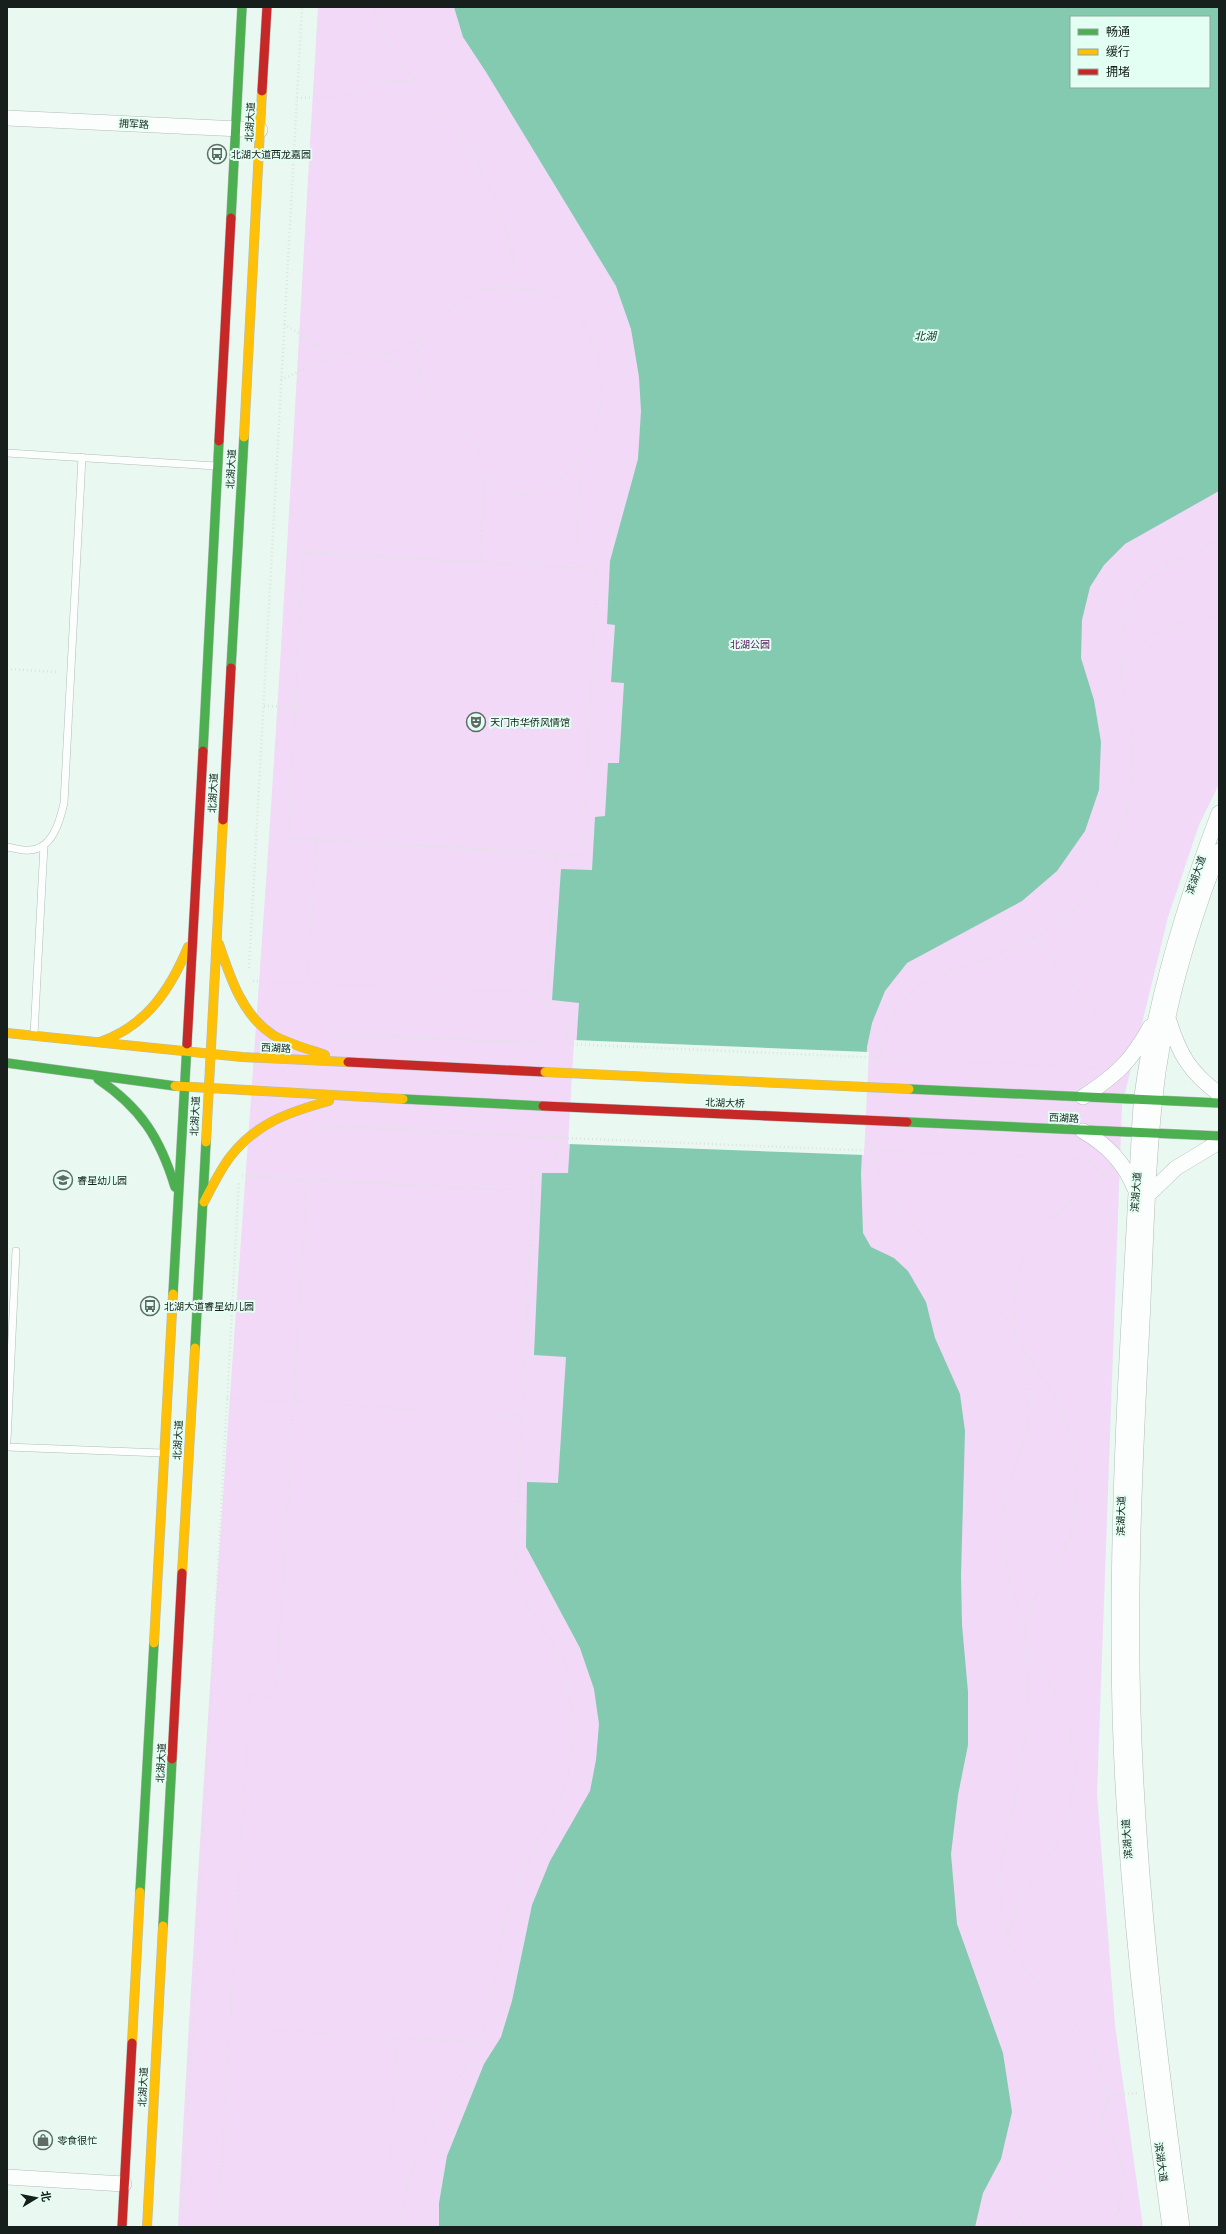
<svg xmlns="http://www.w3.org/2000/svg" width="1226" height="2234" font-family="Roboto,'Noto Sans SC',sans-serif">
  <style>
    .green { fill: #f1d9f7; fill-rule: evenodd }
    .water { fill: #84cab0; fill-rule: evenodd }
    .pier { fill: #e9f8f1 }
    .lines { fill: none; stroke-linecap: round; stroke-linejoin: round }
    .lane-casing { stroke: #b2bdb8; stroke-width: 8 }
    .street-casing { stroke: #b2bdb8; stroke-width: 16 }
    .fast-casing { stroke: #b2bdb8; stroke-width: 10 }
    .slow-casing { stroke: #b2bdb8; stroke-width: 10 }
    .jam-casing { stroke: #b2bdb8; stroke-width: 10 }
    .path { stroke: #dfe3e1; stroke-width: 2.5; stroke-dasharray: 1 3; stroke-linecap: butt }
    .lane { stroke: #fcfefd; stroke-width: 7 }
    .street { stroke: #fcfefd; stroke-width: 15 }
    .fast { stroke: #4caf50; stroke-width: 9 }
    .slow { stroke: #ffc107; stroke-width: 9 }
    .jam { stroke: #c62828; stroke-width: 9 }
    .slow-bridge-casing { stroke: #b2bdb8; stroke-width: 10; stroke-linecap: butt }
    .jam-bridge-casing { stroke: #b2bdb8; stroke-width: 10; stroke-linecap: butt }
    .path-bridge { stroke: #dfe3e1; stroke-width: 2.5; stroke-dasharray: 1 3; stroke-linecap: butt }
    .slow-bridge { stroke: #ffc107; stroke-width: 9 }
    .jam-bridge { stroke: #c62828; stroke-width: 9 }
    .labels { text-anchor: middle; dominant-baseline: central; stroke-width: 4; stroke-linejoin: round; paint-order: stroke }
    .street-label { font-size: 10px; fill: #161f1b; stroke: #e3fef2 }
    .poi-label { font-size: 10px; fill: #161f1b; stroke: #e3fef2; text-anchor: start }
    .park-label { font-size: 10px; fill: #59165f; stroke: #e3fef2 }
    .water-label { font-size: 11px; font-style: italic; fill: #093527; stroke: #e3fef2 }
  </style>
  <rect width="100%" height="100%" fill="#e9f8f1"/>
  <path class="green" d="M318,7H1219V784L1199,825L1168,917L1122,1105L1097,1794L1115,2025L1143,2227H178C200,1788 234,1349 264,911C285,610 300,308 318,7ZM1071,17H1209V87H1071Z"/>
  <path class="water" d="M454,7H1219V491L1125,544L1104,565L1090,587L1082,620L1081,658L1094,700L1101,742L1099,790L1085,831L1057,871L1022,901L907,963L885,991L872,1023L867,1047L861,1174L863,1233L871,1247L894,1258L908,1271L926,1302L935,1338L960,1394L965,1431L961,1575L962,1625L968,1692V1745L958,1795L951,1854L957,1924L1003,2053L1012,2112L1001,2159L983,2193L975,2227H439V2203L447,2156L484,2064L501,2037L512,2001L532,1905L550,1861L590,1791L596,1760L599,1724L594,1689L580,1648L526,1547L527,1482L558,1483L566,1357L534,1355L542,1173H568L579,1003L552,1000L561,869L592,870L595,817L605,816L608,763H619L624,683L611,682L615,625L607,624L610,561L638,459L641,411L639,377L631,329L616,286L486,72L463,37ZM1071,17H1209V87H1071Z"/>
  <path class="pier" d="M574,1040L869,1052L864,1155L568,1144Z"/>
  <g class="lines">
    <defs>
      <path id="lane" d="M7,453L216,466
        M7,847C14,848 22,851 29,850C52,850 60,821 64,803L82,457
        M34,1035L44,845
        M7,1441L16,1251
        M7,1447L162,1453"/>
      <path id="street" d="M7,118L260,130
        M1169,1021C1180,1056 1190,1072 1219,1094
        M1083,1097C1116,1075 1131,1062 1150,1027
        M1083,1131C1107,1145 1124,1162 1135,1189
        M1149,1194L1176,1168L1219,1142
        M7,2177L124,2184
        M1170,2227C1146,2056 1125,1885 1120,1713C1117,1589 1121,1464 1128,1340C1131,1285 1134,1230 1137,1175C1139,1149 1139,1122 1142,1096C1155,999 1184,905 1219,813
        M1182,2227C1159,2056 1138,1886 1133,1713C1129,1584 1135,1453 1142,1323C1146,1240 1147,1155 1158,1072C1169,996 1191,923 1219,851"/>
      <path id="fast" d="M231,218L242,7
        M231,668L244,437
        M203,751L219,441
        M7,1063L175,1086
        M98,1079C141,1108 160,1138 175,1187
        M909,1089L1219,1103
        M403,1099L543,1106
        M907,1122L1219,1136
        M173,1294L187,1044
        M195,1348L206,1142
        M140,1892L154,1643
        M163,1926L172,1759"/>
      <path id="slow" d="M244,437L262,91
        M219,944C230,977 242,1015 273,1035C289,1044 308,1049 325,1055
        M7,1033L242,1057L348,1062
        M100,1042C146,1026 170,990 188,947
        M175,1086L403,1099
        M206,1142L223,820
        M204,1202C212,1187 220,1170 230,1157C256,1123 289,1112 329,1101
        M182,1573L195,1348
        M154,1643L173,1294
        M132,2043L140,1892
        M147,2227L163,1926"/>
      <path id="jam" d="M262,91L267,7
        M219,441L231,218
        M223,820L231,668
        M187,1044L203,751
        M348,1062L545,1072
        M172,1759L182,1573
        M122,2227L132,2043"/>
    </defs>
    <use href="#lane" class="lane-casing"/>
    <use href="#street" class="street-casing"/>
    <use href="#fast" class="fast-casing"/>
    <use href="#slow" class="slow-casing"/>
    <use href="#jam" class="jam-casing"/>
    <path class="path" d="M373,7C380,26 390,47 402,64C419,89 442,110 460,135C492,180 510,233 519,287
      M297,98L342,96L358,93L373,85L389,81L415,80
      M284,324L333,355
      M367,356C396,361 403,367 425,386
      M281,380L334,355L388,353L406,346L424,335
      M304,552L597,569L583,855L288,838Z
      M480,563C481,536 488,478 480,454C473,433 455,418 440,402C436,397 429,392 426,387C405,350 431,320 461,301C491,282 525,285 555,297C568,303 578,315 585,326C609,366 607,429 576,465C571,470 565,474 560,478C530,503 511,498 484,473
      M575,568L582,455
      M7,669L58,672
      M1121,669C1150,628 1171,623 1219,616
      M264,706L295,707
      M1035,937L1088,1004L1123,1040
      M249,968L302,7
      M253,981L528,992C542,999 563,1015 567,1032C569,1039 567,1047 567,1054
      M307,983L317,839
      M546,1004L556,854
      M328,1034L545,1043
      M909,1059L1094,1068
      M877,1069L885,1032L900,1003L924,982L997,955L1035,937L1068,915L1097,886L1115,845L1127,811L1132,774L1133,744L1122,684L1119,642L1129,608L1143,584L1168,565L1219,541
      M318,1125L540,1137
      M873,1140V1152L884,1187L908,1222L965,1274L1001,1312L1014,1330L1025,1354L1030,1380L1028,1428L1003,1508L1002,1538L1010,1584L1022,1619L1028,1655L1029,1704L1022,1760L997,1887L1009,1944L1038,1985L1070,2018L1094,2049L1108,2096L1098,2133L1062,2168L1021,2213L1015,2227
      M905,1152L1077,1158L1089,1162L1106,1175
      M242,1176L503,1190L514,1189L555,1157L561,1144L562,1127
      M1014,1330C1014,1300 1015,1266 1032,1240C1050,1214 1084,1192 1108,1173
      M227,1398L522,1416
      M1025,1630C1030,1603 1040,1587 1054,1564C1058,1557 1065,1549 1068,1541C1073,1527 1075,1510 1076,1496C1080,1440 1060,1397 1026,1354
      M1008,1936L1016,1907L1034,1877L1054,1851L1070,1808L1077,1765L1067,1722L1049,1681L1028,1655
      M193,2025L479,2043
      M1108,2096L1137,2093
      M1101,2122C1127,2160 1131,2184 1111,2227
      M390,2164L397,2038
      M182,2227L239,1181
      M218,2227L250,1695L276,1697L307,1180
      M398,2227L411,2173L428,2131L479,2043L491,2003L505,1921L512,1892L560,1800L568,1774L573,1749V1718L565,1664L554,1643L524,1600L517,1583L515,1564L533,1175"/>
    <use href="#lane" class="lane"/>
    <use href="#street" class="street"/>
    <use href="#fast" class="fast"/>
    <use href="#slow" class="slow"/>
    <use href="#jam" class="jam"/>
    <defs>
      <path id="slow-bridge" d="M545,1072L909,1089"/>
      <path id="jam-bridge" d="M543,1106L907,1122"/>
    </defs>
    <use href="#slow-bridge" class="slow-bridge-casing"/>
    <use href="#jam-bridge" class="jam-bridge-casing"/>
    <path class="path-bridge" d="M545,1043L909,1059
      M540,1137L905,1152"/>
    <use href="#slow-bridge" class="slow-bridge"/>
    <use href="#jam-bridge" class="jam-bridge"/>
  </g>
  <defs>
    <symbol id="bus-ring" viewBox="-11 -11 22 22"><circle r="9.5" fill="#e3fef2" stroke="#606b66" stroke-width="1.5"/><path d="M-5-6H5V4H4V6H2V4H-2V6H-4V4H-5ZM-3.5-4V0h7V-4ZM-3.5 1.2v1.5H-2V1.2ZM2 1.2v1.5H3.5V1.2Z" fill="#606b66"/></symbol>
    <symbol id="theatre-ring" viewBox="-11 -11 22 22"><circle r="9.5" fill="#e3fef2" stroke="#606b66" stroke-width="1.5"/><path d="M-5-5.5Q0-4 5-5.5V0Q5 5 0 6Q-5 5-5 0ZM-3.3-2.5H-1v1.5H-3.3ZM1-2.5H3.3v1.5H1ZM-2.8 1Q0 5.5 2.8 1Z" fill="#606b66"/></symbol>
    <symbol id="school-ring" viewBox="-11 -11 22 22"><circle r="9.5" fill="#e3fef2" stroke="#606b66" stroke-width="1.5"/><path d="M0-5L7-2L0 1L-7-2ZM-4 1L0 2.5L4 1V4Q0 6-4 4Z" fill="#606b66"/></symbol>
    <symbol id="shop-ring" viewBox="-11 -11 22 22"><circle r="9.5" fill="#e3fef2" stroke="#606b66" stroke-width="1.5"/><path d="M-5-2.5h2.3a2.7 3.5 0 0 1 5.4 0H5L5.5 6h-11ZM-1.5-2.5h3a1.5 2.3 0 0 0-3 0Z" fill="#606b66"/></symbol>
  </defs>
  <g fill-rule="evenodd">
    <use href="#bus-ring" x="206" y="143" width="22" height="22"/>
    <use href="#theatre-ring" x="465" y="711" width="22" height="22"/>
    <use href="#school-ring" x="52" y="1169" width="22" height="22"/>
    <use href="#bus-ring" x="139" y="1295" width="22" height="22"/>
    <use href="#shop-ring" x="32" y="2129" width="22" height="22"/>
  </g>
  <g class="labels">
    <g class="street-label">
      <text transform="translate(250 122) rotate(-87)">北湖大道</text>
      <text transform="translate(134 124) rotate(3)">拥军路</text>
      <text transform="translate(231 469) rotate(-87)">北湖大道</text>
      <text transform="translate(213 793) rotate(-87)">北湖大道</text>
      <text transform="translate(1196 875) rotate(-71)">滨湖大道</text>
      <text transform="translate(276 1048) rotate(3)">西湖路</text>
      <text transform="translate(725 1103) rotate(2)">北湖大桥</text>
      <text transform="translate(195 1116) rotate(-87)">北湖大道</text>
      <text transform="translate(1064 1118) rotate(3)">西湖路</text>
      <text transform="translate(1136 1192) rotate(-86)">滨湖大道</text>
      <text transform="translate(178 1440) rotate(-87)">北湖大道</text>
      <text transform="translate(1121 1516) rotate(-89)">滨湖大道</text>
      <text transform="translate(161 1763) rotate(-87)">北湖大道</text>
      <text transform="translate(1127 1839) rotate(-94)">滨湖大道</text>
      <text transform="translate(143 2087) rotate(-87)">北湖大道</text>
      <text transform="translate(1161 2162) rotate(82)">滨湖大道</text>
    </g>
    <g class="poi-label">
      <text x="231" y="154">北湖大道西龙嘉园</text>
      <text x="490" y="722">天门市华侨风情馆</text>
      <text x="77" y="1180">睿星幼儿园</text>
      <text x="164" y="1306">北湖大道睿星幼儿园</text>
      <text x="57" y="2140">零食很忙</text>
    </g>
    <g class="park-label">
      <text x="750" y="644">北湖公园</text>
    </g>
    <g class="water-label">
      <text x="925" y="336">北湖</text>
    </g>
  </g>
  <rect width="1226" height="2234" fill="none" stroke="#161f1b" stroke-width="16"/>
  <rect x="1070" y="16" width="140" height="72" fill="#e3fef2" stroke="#91a59c"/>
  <rect x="1078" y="29" width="20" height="6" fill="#4caf50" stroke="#91a59c"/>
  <text x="1106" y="36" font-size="12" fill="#161f1b">畅通</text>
  <rect x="1078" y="49" width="20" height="6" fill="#ffc107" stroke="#91a59c"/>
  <text x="1106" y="56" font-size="12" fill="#161f1b">缓行</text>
  <rect x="1078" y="69" width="20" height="6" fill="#c62828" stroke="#91a59c"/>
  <text x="1106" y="76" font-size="12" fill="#161f1b">拥堵</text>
  <g transform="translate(36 2198) rotate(80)" stroke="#e3fef2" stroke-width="3" paint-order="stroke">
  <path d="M0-3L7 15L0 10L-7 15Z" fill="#161f1b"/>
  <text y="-6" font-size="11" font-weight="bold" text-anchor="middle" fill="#161f1b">北</text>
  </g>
</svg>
